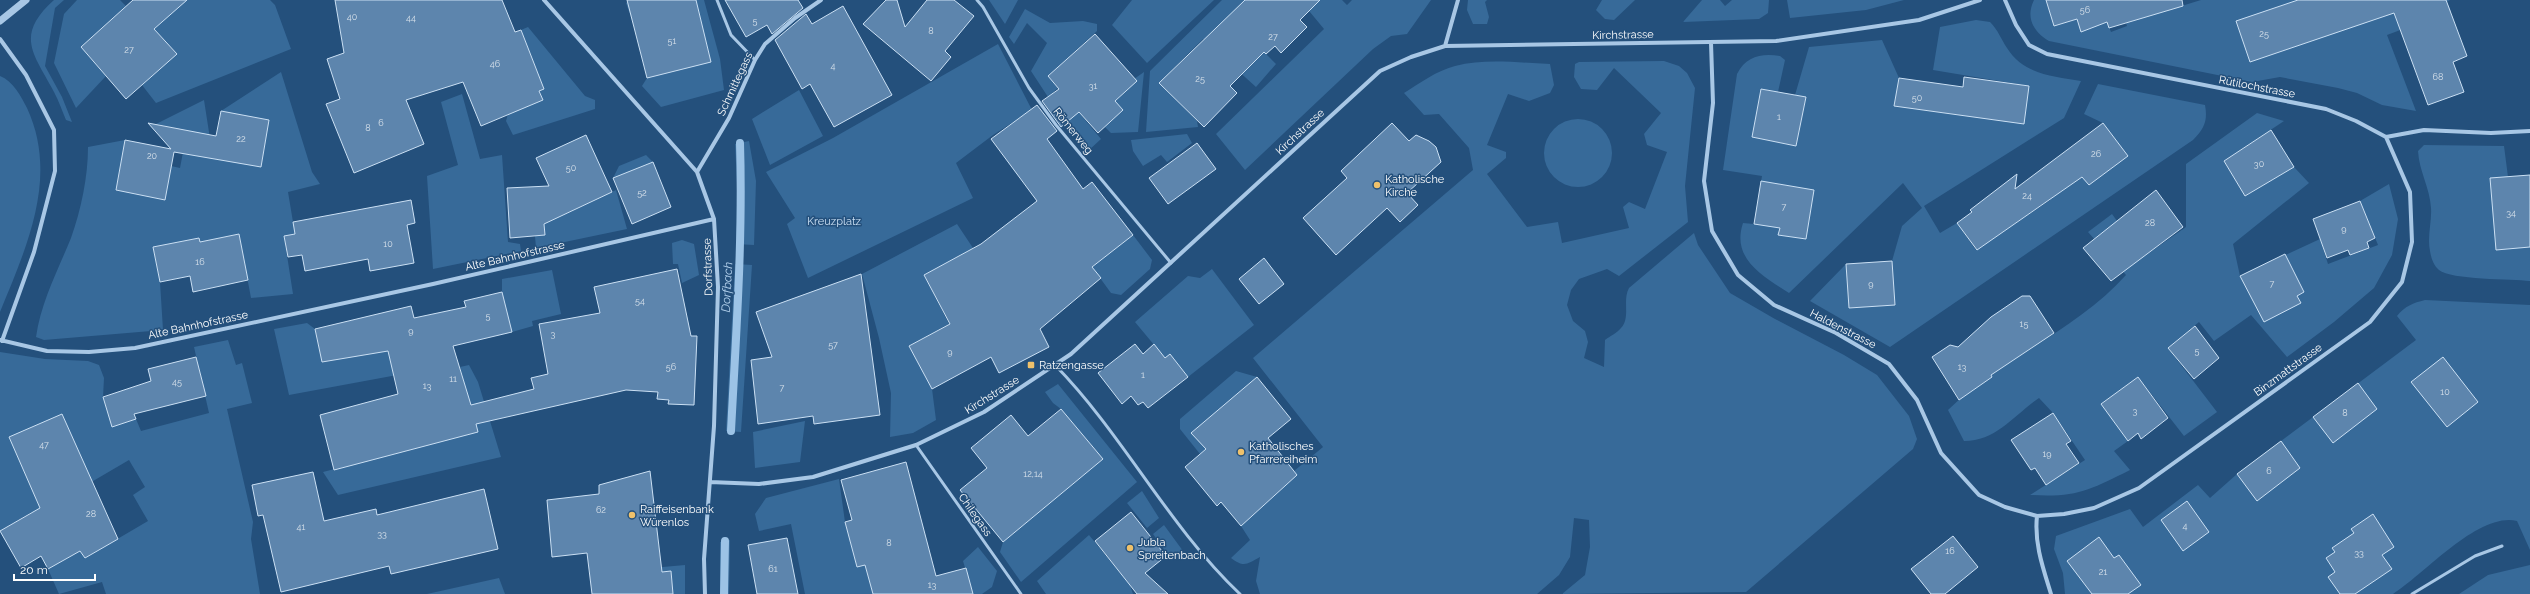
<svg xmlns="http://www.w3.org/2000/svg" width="2530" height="594" font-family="Raleway,sans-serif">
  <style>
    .green { fill: #376a99 }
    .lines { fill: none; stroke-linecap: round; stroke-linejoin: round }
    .stream { stroke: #9cc3e6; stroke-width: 8 }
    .building { fill: #5d85ad; stroke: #cbe0f4 }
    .service { stroke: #a8c7e5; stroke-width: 3 }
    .minor { stroke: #a8c7e5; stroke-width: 4 }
    .tertiary { stroke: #a8c7e5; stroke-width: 7 }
    .poi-dot { fill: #efc16b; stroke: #24507c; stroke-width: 1.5 }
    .labels { text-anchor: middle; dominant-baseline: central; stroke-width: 3; stroke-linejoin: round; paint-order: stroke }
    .number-label { font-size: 9px; fill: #d6e0ea }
    .street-label { font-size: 11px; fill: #fff; stroke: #24507c }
    .poi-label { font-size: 11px; fill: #fff; stroke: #24507c; text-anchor: start }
    .park-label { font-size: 11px; fill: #cbe0f4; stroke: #24507c }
    .water-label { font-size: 12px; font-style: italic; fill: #b3d1ed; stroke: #24507c }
  </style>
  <rect width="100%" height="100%" fill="#24507c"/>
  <path class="green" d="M54,0H64L55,8L45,66L62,97L72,122L66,120C62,111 59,101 54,92C34,54 14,36 54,0Z
    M77,0H120L126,6L81,47L106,76L76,108L54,63L64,14Z
    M182,0H270L275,5L291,49L156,103L142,85L177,54L154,29Z
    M630,0H704L720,59L724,90L661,107L642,86L647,78L711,61L696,3L632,20L626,3Z
    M989,0H1018L1005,24Z
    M1132,0H1214L1147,63L1112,25Z
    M1222,0H1245L1229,17L1276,64L1256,87L1203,39L1159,83L1197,121L1198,127L1146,132L1150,71Z
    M1300,0H1342L1347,5L1352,0H1431L1407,34L1391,36L1373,49L1245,170L1216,134L1324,29Z
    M1468,0H1487L1485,2L1489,17L1487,24H1473L1467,10Z
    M1602,0H1635L1614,20L1605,19L1596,10Z
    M1702,0H1720L1725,6L1732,0H1769L1768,13L1759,19L1683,22Z
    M1787,0H1904L1866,10L1790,18Z
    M2034,0H2046L2054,26L2077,19L2081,31L2107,22L2111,32L2127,26L2118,0L2162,12L2201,0H2450L2447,2L2451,11L2387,35L2416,111L2382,105L2357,93L2338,88L2280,77L2252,82L2049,41C2034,32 2025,18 2034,0Z
    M1025,9L1050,23L1083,21L1097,24V31L1048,76L1058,88L1048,97L1031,71L1047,43L1027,23L1014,44L1009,37Z
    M1976,20L1990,22C1998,30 2001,39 2007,48C2024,75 2053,76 2081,81L2064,118L1924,206L1940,233L1957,223L1976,250L2050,200L2034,177L2064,152L2089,185L2127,156L2103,123L2084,114L2098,84L2205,105C2208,121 2204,129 2193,140L1890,347L1810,301L1846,264L1849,308L1895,305L1892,261L1902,226L1922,208L1903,183L1789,293C1763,276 1731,259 1743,223L1754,224L1762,176L1723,170L1737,74C1746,56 1762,53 1780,56L1785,60L1778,92L1761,89L1752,137L1796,146L1806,98L1795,95L1809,47L1882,40L1899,78L1894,106L1959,115L2029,86L1933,70L1940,27Z
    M528,27L585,96L595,100V109L513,135L506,121L508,114L543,100L539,91L544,89L521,30Z
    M998,44L1032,110L993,135L956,163L973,198L808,278L787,224L795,218L766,172L833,138Z
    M1664,61L1679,66L1687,73L1695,88L1685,186L1688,222L1619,276L1607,269L1579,279L1571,290L1567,305L1573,321L1585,331L1588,342L1584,358L1604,367L1605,340C1610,336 1617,333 1621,328C1631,317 1622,301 1629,288L1694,233L1698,245L1730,293L1775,319L1844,355L1877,375L1909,416L1917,439L1913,449L1746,592L1562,594L1585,575L1590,547L1589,520L1574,518L1570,557L1559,575L1537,594H1260L1256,581L1260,557C1247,564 1244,568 1231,558L1250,540L1241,526L1297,475L1294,471L1323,447L1253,358L1473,170L1469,148L1439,114L1424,115L1404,93C1420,83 1436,71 1455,66C1486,58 1519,63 1550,64L1554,85L1550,93L1529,101L1508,94L1487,145L1506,152V158L1487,174L1527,227L1558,222L1562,243L1629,228L1623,207L1629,202L1645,209L1667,152L1647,145L1644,134L1661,113L1614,68L1597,90L1581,89L1574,77L1575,64L1579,62Z
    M281,72L312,172L320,184L288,192L295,234L284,236L293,294L251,298L239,234L200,242L199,238L153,247L160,282L163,330L44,340L36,337C41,302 58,270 71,238C81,210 88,177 88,147L125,140L116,190L165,199L171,166L180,168L187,131L156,124L204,100L213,158L261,167L269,120L221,111Z
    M1144,72L1138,132L1111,133L1105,127L1123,110L1115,101L1130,87L1127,84Z
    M0,76C13,81 21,96 27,108C59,177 27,246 0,312Z
    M799,90L823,136L770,165L752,119Z
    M462,94L480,159L502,155L508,242L520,244L521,251L433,269L427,176L458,165L441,102Z
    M1067,98L1101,139L1088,151L1056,108Z
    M2257,113L2284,121L2224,161L2245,196L2294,167L2309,183L2233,244L2240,276L2320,239L2328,264L2378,245L2360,201L2389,184L2398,219L2392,255L2374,288L2334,322L2287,357L2251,315L2214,341L2199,322L2168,348L2217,412L2184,436L2138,377L2101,404L2128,441L2114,451L2130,470C2090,490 2076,498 2030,495L2085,460L2053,413L2039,398C2014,415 1997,441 1964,441L1948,410C2001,358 2076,331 2126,275L2088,232L2112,214L2143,257L2186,227V164Z
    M1544 153a34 34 0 1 1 68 0a34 34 0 1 1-68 0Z
    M1187,134L1192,143L1167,162L1161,155L1143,166L1133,151L1131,140Z
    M749,141L756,181L754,245L736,244L738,203L735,144Z
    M2424,145L2504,146L2508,177L2530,175V281C2512,279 2451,280 2439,270C2433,265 2431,257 2430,251C2427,237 2432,221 2431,208C2430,188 2419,171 2418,151Z
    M646,155L653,162L613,178L619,166Z
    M616,190L627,229L536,248L535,236L545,235L544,220L568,213Z
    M957,224L973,248L924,275L949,324L909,346L932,389L936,420L913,433L890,437L891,393L879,338L862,274Z
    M1133,235L1152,260L1150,269L1121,295L1111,293L1092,267Z
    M682,240L694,244L699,275L682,283L678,264H673L672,243Z
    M735,264L752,265L741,432L726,431Z
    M1212,269L1254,325L1188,377L1165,358L1135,322L1188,276L1200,278Z
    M552,270L561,314L532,321L533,326L512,332L502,292V279Z
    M2425,300L2530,305V550L2517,521C2478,512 2425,574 2393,594H2065L2063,573L2054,549L2056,536L2130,509L2143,527L2198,485L2210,498L2237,474L2416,340L2397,316C2405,306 2413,303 2425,300Z
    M307,323L315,329L322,362L388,351L408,373L289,395L274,329Z
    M228,340L236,365L242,363L252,403L227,409L253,522L251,539L260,594H106L102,582L59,594L48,569L80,551L85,558L148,521L133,495L145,487L129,460L35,515L32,512L0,531V352L45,359L88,361L99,365L104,378L103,397L112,426L136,419L141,431L209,413L194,347Z
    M469,365L478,382L501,457L338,495L323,472L477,432L460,367Z
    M1236,371L1257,377L1192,433L1206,449L1200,454L1180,429V419Z
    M1058,384L1137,482L1021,582L1000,552L1003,542L1103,459L1061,409L1053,403L1045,392Z
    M805,421L800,462L755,468L753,432Z
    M839,479L845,522L857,567L865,565L873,594H805L791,524L759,531L755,514L766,498Z
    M1142,491L1159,518L1147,528L1127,503Z
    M1164,525L1183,551L1168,555L1153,534Z
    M1089,535L1130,585L1133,594H1046L1037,581Z
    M730,540L729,594H720V542Z
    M978,547L997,571L992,587L982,594H973L963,561Z
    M685,565V594H673L671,571L597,580L596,573Z
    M2530,565V594H2459L2488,575Z
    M499,578L505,594H427Z"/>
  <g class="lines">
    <path class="stream" d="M731,431C736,335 743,239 740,143
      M724,594L725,541"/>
  </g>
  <path class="building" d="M133,0H187L154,29L177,54L126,99L81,47Z
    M335,0H502L515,32L521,30L544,89L539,91L543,100L481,126L463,82L406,100L424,144L354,173L326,104L340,99L327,59L344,53Z
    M627,0H696L711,62L647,78Z
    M725,0H798L803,8L772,34L767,25L746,37Z
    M886,0H897L905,27L927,0H954L974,16L945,51L951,57L931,81L863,24Z
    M1245,0H1320L1300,20L1307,27L1281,53L1275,46L1266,54L1264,52L1230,86L1237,93L1204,127L1159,83Z
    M2046,0H2182L2183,6L2109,28L2107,22L2081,32L2077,19L2054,26Z
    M2298,0H2446L2467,56L2453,62L2464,92L2428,105L2394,13L2250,62L2236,21Z
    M843,6L892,95L834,127L810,84L802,89L775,40L806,14L812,24Z
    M1095,34L1137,81L1115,101L1123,110L1098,133L1079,112L1061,127L1042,101L1059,89L1048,76Z
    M1964,77L2029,86L2024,124L1894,106L1899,78L1963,87Z
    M1761,89L1806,97L1796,146L1752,137Z
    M1037,105L1057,131L1047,139L1083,189L1092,182L1133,235L1092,267L1101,278L1040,329L1049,347L999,373L991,357L932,389L909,346L950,324L924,275L981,244L1037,201L991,139Z
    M221,111L269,120L261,167L174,152L165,200L116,190L125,140L171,149L148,123L216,136Z
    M1392,123L1409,141L1416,135L1429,141L1436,147L1441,162L1407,193L1418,205L1400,222L1387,208L1336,255L1303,218L1347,178L1341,171Z
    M2103,123L2128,156L2089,185L2082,177L1977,250L1957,223L1972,212L1970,210L2017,174L2015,189Z
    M2271,130L2294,167L2245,196L2224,161Z
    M586,135L612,192L544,224L545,235L510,238L507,188L549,186L536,158Z
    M1197,143L1216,169L1168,204L1149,178Z
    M653,162L671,207L632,224L613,178Z
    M2530,175V247L2496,250L2490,178Z
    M1761,181L1814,190L1806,239L1778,235L1780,228L1754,224Z
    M2156,190L2183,227L2111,281L2083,248Z
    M411,200L415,223L407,225L414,263L370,271L368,259L305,271L302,255L288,257L284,236L295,234L293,222Z
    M2360,201L2375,238L2367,242L2369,248L2350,255L2348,250L2327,258L2313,219Z
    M239,234L248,280L193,292L190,276L160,282L153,247L199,238L200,242Z
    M2285,254L2304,292L2297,296L2301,303L2264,322L2240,276Z
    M1264,258L1284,284L1259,304L1239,279Z
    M1892,261L1895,305L1849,308L1846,264Z
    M677,269L691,336H697L694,405L668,404L669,400L657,399L658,392L626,390L476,424L478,432L334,470L320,415L398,394L388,351L322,362L315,329L411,306L414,318L466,307L464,301L502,292L512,332L453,346L471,405L534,389L531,378L548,374L539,324L600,313L594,287Z
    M861,274L880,415L814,424L813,416L758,424L751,360L772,357L756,312Z
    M2022,296H2030L2054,333L1991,375L1992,377L1959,400L1932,357L1950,345L1958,347L1991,317Z
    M2195,326L2219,358L2194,379L2168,348Z
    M1135,344L1143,354L1154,344L1165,358L1170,354L1188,377L1148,408L1143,402L1138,405L1131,396L1122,404L1098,373Z
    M196,357L206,396L134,414L136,419L112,427L103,397L151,381L148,369Z
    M2443,357L2478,402L2447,427L2411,382Z
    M1257,377L1291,419L1268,438L1297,475L1241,526L1221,502L1217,506L1185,467L1206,449L1191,433Z
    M2138,377L2168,418L2141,439L2138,433L2128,441L2101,404Z
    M2358,383L2377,409L2333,443L2313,417Z
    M1061,409L1103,459L1003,542L960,490L987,468L971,448L1011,415L1028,436Z
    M2053,413L2071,441L2066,444L2079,463L2046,485L2035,468L2031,470L2011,440Z
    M62,414L118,539L85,558L80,551L48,569L41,556L21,568L0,531L40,508L9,437Z
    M2281,441L2300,468L2257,501L2237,474Z
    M906,462L936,576L966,568L973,594H873L865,565L857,567L845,522L852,520L841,480Z
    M650,471L662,572L671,571L673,594H592L587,553L552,557L547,500L599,494V485Z
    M313,472L324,521L376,509L377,515L484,489L498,549L391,574L389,566L281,592L263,515L258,516L252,485Z
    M2187,501L2209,532L2183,551L2161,520Z
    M1131,512L1166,556L1145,573L1168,594H1137L1095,541Z
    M2373,514L2394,547L2382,555L2392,569L2355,594H2340L2328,577L2335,572L2326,558L2335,552L2332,548L2354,533L2351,529Z
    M1953,536L1978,567L1945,594H1931L1911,569Z
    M2099,537L2114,558L2119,555L2141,585L2128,594H2092L2067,561Z
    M787,538L798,594H757L748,545Z"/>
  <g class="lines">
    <path class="service" d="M717,0L731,35L755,60
      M977,0L983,7L1029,88L1056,125L1171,263
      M1056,366C1124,436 1169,527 1240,594
      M916,445L1021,594
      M2412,594L2475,556L2502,546"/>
    <path class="minor" d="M544,0L697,172L714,219L718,287L714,426L704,559L705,594
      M2005,0L2016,25L2029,45L2047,54L2326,109L2356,121L2386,137L2424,130L2491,133L2530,131
      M0,39L26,75L54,130L55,171L34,252L2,341
      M1711,43L1713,103L1704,181L1712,231L1738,275L1774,305L1836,333L1889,364L1917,400L1941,453L1979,495L2005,507L2037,516C2034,543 2043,568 2051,594
      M1445,46L1458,0
      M697,172L729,118L755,60L765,44L795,18L821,0
      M0,340L47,351L89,352L135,348L433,284L714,219
      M710,482L759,484L813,477L916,445L984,412L1071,354L1380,71L1411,57L1445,46L1776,41L1919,20L1980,0
      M2037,516L2064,514L2094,508L2139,488L2370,322L2402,282L2412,242L2410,192L2386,137"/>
    <path class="tertiary" d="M0,21L26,0"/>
  </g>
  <g class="poi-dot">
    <circle cx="1377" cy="185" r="4"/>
    <rect x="1027" y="361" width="8" height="8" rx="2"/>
    <circle cx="1241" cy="452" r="4"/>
    <circle cx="632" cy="515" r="4"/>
    <circle cx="1130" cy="548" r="4"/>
  </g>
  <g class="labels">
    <g class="number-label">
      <text x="2085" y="10">56</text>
      <text x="352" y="17">40</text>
      <text x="411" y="18">44</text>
      <text x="755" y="21">5</text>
      <text x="931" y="31">8</text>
      <text x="2264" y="34">25</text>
      <text x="1273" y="37">27</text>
      <text x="672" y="41">51</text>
      <text x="129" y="50">27</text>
      <text x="495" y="64">46</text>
      <text x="833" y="66">4</text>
      <text x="2438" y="77">68</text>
      <text x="1200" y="79">25</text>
      <text x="1093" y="86">31</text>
      <text x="1917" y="98">50</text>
      <text x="1779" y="117">1</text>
      <text x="381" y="123">6</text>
      <text x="368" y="128">8</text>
      <text x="241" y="139">22</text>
      <text x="2096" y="154">26</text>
      <text x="152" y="156">20</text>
      <text x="2259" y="164">30</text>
      <text x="571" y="168">50</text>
      <text x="642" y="193">52</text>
      <text x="2027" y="196">24</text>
      <text x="1784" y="207">7</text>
      <text x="2511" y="213">34</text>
      <text x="2150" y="223">28</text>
      <text x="2344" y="229">9</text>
      <text x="388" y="244">10</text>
      <text x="200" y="262">16</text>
      <text x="1871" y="284">9</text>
      <text x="2272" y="284">7</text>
      <text x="640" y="301">54</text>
      <text x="488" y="316">5</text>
      <text x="2024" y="324">15</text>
      <text x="411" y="331">9</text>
      <text x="553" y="334">3</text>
      <text x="833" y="345">57</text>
      <text x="2197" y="351">5</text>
      <text x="950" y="352">9</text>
      <text x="671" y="367">56</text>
      <text x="1962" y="367">13</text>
      <text x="1143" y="375">1</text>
      <text x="453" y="379">11</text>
      <text x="177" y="382">45</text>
      <text x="427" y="386">13</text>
      <text x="782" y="388">7</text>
      <text x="2445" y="392">10</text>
      <text x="2135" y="411">3</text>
      <text x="2345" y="413">8</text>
      <text x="44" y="445">47</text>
      <text x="2047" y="454">19</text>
      <text x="2269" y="471">6</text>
      <text x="1033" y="474">12,14</text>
      <text x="601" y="510">62</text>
      <text x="91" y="514">28</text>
      <text x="2185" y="526">4</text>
      <text x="301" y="527">41</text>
      <text x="382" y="534">33</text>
      <text x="889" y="543">8</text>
      <text x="1950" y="551">16</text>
      <text x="2359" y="553">33</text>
      <text x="773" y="569">61</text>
      <text x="2103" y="572">21</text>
      <text x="932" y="585">13</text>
    </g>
    <g class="street-label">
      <text transform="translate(1623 35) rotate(-1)">Kirchstrasse</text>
      <text transform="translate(735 84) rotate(-65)">Schmittegass</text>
      <text transform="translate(2257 87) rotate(11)">Rütilochstrasse</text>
      <text transform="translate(1073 131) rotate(51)">Römerweg</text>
      <text transform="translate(1300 132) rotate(-43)">Kirchstrasse</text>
      <text transform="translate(515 256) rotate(-13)">Alte Bahnhofstrasse</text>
      <text transform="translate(708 267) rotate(-92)">Dorfstrasse</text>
      <text transform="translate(198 325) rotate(-12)">Alte Bahnhofstrasse</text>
      <text transform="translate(1843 329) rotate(27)">Haldenstrasse</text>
      <text transform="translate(2288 370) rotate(-36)">Binzmattstrasse</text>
      <text transform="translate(992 395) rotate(-32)">Kirchstrasse</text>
      <text transform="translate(975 515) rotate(55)">Chilegass</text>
    </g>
    <g class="poi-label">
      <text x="1385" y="179">Katholische<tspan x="1385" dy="13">Kirche</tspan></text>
      <text x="1039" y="365">Ratzengasse</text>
      <text x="1249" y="446">Katholisches<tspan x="1249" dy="13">Pfarrereiheim</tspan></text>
      <text x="640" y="509">Raiffeisenbank<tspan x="640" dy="13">Würenlos</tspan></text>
      <text x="1138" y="542">Jubla<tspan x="1138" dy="13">Spreitenbach</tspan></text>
    </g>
    <g class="park-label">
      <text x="834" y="221">Kreuzplatz</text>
    </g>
    <g class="water-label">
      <text transform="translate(727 287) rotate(-87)">Dorfbach</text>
    </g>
  </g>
  <path d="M14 574v6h81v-6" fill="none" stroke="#ffffff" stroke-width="2"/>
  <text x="20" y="574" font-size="12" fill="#ffffff" stroke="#24507c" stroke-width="3" paint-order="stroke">20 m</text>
</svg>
